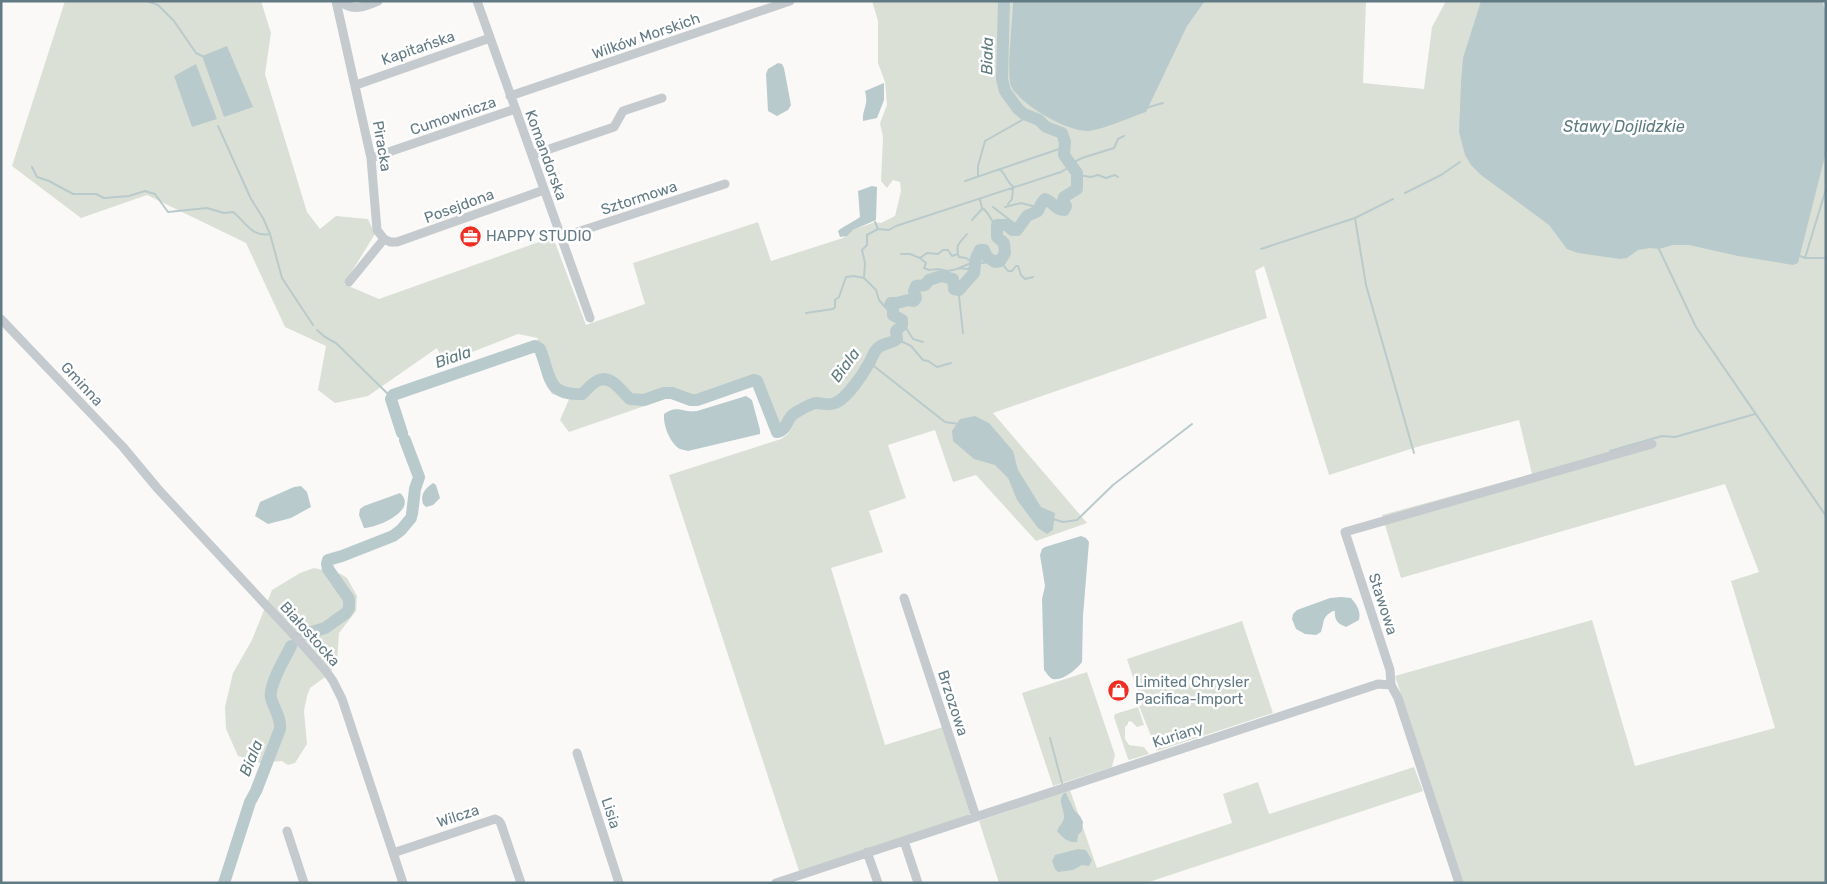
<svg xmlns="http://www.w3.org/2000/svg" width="1827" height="884" font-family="Rubik,sans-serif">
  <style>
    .green { fill: #dbe0d6 }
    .water { fill: #b9cacc }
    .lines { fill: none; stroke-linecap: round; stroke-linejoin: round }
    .stream { stroke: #b9cacc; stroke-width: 2 }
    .river { stroke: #b9cacc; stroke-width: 12 }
    .minor { stroke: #c4cacd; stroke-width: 9 }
    .labels { text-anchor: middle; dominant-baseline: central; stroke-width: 5; stroke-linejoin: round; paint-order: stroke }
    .street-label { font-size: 15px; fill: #627a84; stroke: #fff }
    .poi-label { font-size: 15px; fill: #627a84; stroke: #fff; text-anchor: start }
    .water-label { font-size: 16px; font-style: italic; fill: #5e7b7e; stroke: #fff }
  </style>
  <rect width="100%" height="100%" fill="#faf9f7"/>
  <path class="green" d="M65,1H261L271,33L265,74L307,212L320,229L336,216L368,219L375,234L344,284L379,299L553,237L586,325L645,304L633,263L758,222L771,261L843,238L853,230L875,222L881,223L895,216L901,191L900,182L893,180L887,188L881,181L883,137L880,123L887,105L885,82L878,63V21L872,1H1366L1363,83L1424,89L1432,27L1446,1H1826V883H1463L1395,676L1592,620L1635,766L1775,728L1731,581L1759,572L1725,484L1401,578L1382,515L1532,474L1519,420L1420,446L1329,475L1264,266L1255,271L1267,318L993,413L1087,523L1036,541L976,475L953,482L935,430L888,445L906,498L869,511L883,552L831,568L885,745L943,727L972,814L799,871L669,475L781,439L788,434L794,421L788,423L785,429L777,432L757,381L754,384L694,405L668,398L569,432L560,420L570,397L552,394L547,386L534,351L538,338L518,334L444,363L437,348L368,396L335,403L318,390L326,346L285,327L246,243L147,195L81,218L12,166Z
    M314,568L341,574L347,578L357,596L356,611L339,633L337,663L328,675L310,688L307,696L304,711L307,744L295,763L288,765L282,761L260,763L238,756L226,729L225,707L233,673L252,640L272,590L300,573Z
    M1242,621L1273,713L1157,751L1139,706L1142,705L1127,659Z
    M1087,672L1115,755L1112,767L1053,786L1022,693Z
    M1138,707L1144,725L1137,727L1131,721L1128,722V724L1125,727V739L1129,745L1144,747L1149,754L1129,760L1128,759L1114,717L1115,714Z
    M1414,767L1423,791L1146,883H999L979,821L1070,790L1097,868L1232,823L1223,794L1258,782L1269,814Z"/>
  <path class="water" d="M1013,1H1205L1187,26L1146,112C1131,117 1102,130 1088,131C1068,132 1020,105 1011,86C1006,73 1013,18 1013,1Z
    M1481,1H1821L1826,10L1825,156L1798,263L1793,265L1738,256L1689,245H1673L1659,249L1650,248L1638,250L1627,258L1620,259L1578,253L1567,249L1549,225L1481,175L1471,165L1465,155L1459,132L1461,82L1463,58Z
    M227,46L253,107L224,117L202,56Z
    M778,63L782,64L784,68L791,105L788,110L777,116L768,111L766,74L768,69Z
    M196,64L217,119L192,127L174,76Z
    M884,83V100L877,118L863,121C862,109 869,106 865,91Z
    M1044,116V121L1045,123L1063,130L1067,137C1064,143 1069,149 1064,155L1058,134C1047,128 1040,135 1038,117Z
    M872,186L877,187L876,220L853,230L847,236L840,237L838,231C843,226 854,222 860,217L858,191Z
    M746,396L752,400L760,430V434L688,451C686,450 682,450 680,449C670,443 663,425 664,414C678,404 682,413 697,411Z
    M975,416L989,423L1013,451L1018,470L1041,507L1055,513L1053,530L1047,534L1038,528L1017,500L1008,478L995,465L974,459L953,441L952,431L960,419Z
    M433,483L436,485L440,498L433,505L426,507L423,504C420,494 425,489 433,483Z
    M301,486L307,492L311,507L291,518L268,524L255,516L260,502L294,487Z
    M400,493C419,510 377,528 364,528L359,515L360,509L364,506Z
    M1081,536L1086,538L1089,542L1083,616L1082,662C1077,669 1063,681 1053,679C1049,678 1047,673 1044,670L1042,599L1045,586L1040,555L1042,549L1045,547Z
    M1341,597L1351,598C1357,605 1361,611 1359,620L1346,627C1338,624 1334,620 1335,611H1333C1321,618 1325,621 1321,632L1316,635L1305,634L1296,629L1292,619L1293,614L1297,610L1330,598Z
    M1064,793H1066L1074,810L1080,816L1083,822L1082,831L1078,835L1077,842C1068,843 1063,838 1057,831C1059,825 1064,823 1064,816C1064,808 1057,802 1064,793Z
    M1078,849L1086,850L1092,860L1089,866L1082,865L1073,870L1058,872L1055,869L1052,861L1055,855Z"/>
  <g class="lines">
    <path class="stream" d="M147,1L158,5L174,21L196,53L202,56
      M1146,108L1163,103
      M218,126L251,199L263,218L270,234L282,278L313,325
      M32,167L37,177L49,181L73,194H96L104,198L129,196L145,191L155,194L168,212L207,208L224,213L233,212C245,221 252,238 270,234
      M999,169C1006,173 1006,182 1014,187
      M1078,175L1091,177L1098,175L1106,178L1115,175L1118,177
      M978,176V166L985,141L1024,119L1026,115
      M965,181L1065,147
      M1405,193L1441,175L1460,162
      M978,199L980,200L982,208C990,212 990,223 998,225
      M1393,199L1355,218L1366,285L1414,453
      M1008,204L1012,199L1013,188
      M993,207L1019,227
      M1005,207L1021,203L1040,208
      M972,220L982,209
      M875,222L878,229
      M1261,249L1355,218
      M1659,249L1696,327L1826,516
      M901,254H910L920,258L927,253L938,254L943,250H948L952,256L958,254L959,257L966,258L975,264L978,262L983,263L993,261
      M958,254C956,243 960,243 967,234
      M1800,256L1805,258H1826
      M920,258L926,263L924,268L929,270L938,269L948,271L957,269L971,263
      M1805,258L1826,189
      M1000,261L1008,271H1012L1016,266H1018L1021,275L1025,279L1033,277
      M959,268L967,269L974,267
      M961,287L962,292L959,296L963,333
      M890,306L885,307L879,300L876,290L864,278L865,263L862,250L867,245V235L878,229L889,230L896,226L1061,172L1066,169L1070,164L1082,158L1114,148L1118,139L1124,136
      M806,313L833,309L835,307V300L839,297L846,277L854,276L864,278
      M902,325L906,328L913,339L923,342
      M317,330L325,337L336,343L391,397
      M897,339L911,346L923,360L928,361L937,367L951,363
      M870,363L945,422L959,424
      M1610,451L1662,436L1675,437L1755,414
      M1053,519L1063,522L1077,520L1113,485L1192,424
      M1050,738L1062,783"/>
    <path class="river" d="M402,433L391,399L393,395L535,346L540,349C551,376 546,396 582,394C587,390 591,384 597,381C610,373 622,392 630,399L644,400L664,393H672L691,400H697L754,380L757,381L777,432C788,430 786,418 795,413C798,411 812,403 816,403C822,403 829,406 835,403C846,399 862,376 868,365C872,359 872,354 877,349C882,343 891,344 897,339L896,331L902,325V320L893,315V309L890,305L891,303H897L908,300L914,301L916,298L914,291L916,286L925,285L929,280L941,276L953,279L954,289L959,290L974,273L976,258L980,250H984L987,257L995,262L1000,261L1005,253L1004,243L997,237V225H1007L1012,230H1017L1027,216L1038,211L1041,204L1045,199C1053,201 1054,210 1064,210L1066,206L1063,201L1064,197L1077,189V173L1064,155L1065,142L1062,133L1046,127L1039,120L1024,114L1018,109L1005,91L1002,79L1004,1
      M405,440L419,477L415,489L412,514
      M302,635L325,628L346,613L349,608V599L328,569L327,564L328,560L342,556L393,536L401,530L411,518
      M224,883L250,802L256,791L280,729C281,717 274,709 271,698C268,685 286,657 291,646"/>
    <path class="minor" d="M336,1L371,158L377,230L384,239L349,282
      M340,1C352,12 364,7 378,1
      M477,1L590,318
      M356,85L490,38
      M510,96L790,1
      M532,155L614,127L623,111L662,98
      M371,158L515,109
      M562,237L725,184
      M384,239L390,242H397L544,190
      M1,319L123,447L158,489L303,645L326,671L333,681L342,699L403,883
      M904,598L976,817
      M1391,685L1390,670L1345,532L1652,444
      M577,753L619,883
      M287,831L304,883
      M904,841L918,883
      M867,852L878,883
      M393,853L495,819L499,821L501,824L521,883
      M776,883L1378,684L1391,685L1398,698L1459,883"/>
  </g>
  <defs>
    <symbol id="office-disc" viewBox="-11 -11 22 22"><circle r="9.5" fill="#f02d21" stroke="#fff"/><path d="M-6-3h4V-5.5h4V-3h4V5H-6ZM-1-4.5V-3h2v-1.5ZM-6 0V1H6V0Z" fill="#fff"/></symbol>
    <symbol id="shop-disc" viewBox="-11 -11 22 22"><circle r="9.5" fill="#f02d21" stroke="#fff"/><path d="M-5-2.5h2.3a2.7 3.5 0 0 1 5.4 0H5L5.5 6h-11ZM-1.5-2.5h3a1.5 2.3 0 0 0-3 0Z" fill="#fff"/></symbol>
  </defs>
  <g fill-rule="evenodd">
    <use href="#office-disc" x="458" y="224" width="25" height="25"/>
    <use href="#shop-disc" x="1106" y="678" width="25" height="25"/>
  </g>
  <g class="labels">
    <g class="street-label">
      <text transform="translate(646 36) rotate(-19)">Wilków Morskich</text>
      <text transform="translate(418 48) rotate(-19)">Kapitańska</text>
      <text transform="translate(453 116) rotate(-19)">Cumownicza</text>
      <text transform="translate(382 146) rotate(80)">Piracka</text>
      <text transform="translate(546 155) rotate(70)">Komandorska</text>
      <text transform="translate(639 198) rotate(-18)">Sztormowa</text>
      <text transform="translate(459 206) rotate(-20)">Posejdona</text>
      <text transform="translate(82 384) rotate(47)">Gminna</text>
      <text transform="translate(1383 604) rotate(72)">Stawowa</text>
      <text transform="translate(310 634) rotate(48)">Białostocka</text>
      <text transform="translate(953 703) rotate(72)">Brzozowa</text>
      <text transform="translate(1178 735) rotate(-18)">Kuriany</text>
      <text transform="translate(611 813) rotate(72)">Lisia</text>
      <text transform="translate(458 816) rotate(-18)">Wilcza</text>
    </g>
    <g class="poi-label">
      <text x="486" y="236">HAPPY STUDIO</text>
      <text x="1135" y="682">Limited Chrysler<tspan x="1135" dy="17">Pacifica-Import</tspan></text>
    </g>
    <g class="water-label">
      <text transform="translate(987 56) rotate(-89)">Biała</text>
      <text x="1624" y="126">Stawy Dojlidzkie</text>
      <text transform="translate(453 357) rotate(-19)">Biala</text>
      <text transform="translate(845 365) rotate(-54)">Biala</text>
      <text transform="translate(251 758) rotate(-68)">Biala</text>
    </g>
  </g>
  <rect width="1827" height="884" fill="none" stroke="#627a84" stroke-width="5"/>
</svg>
